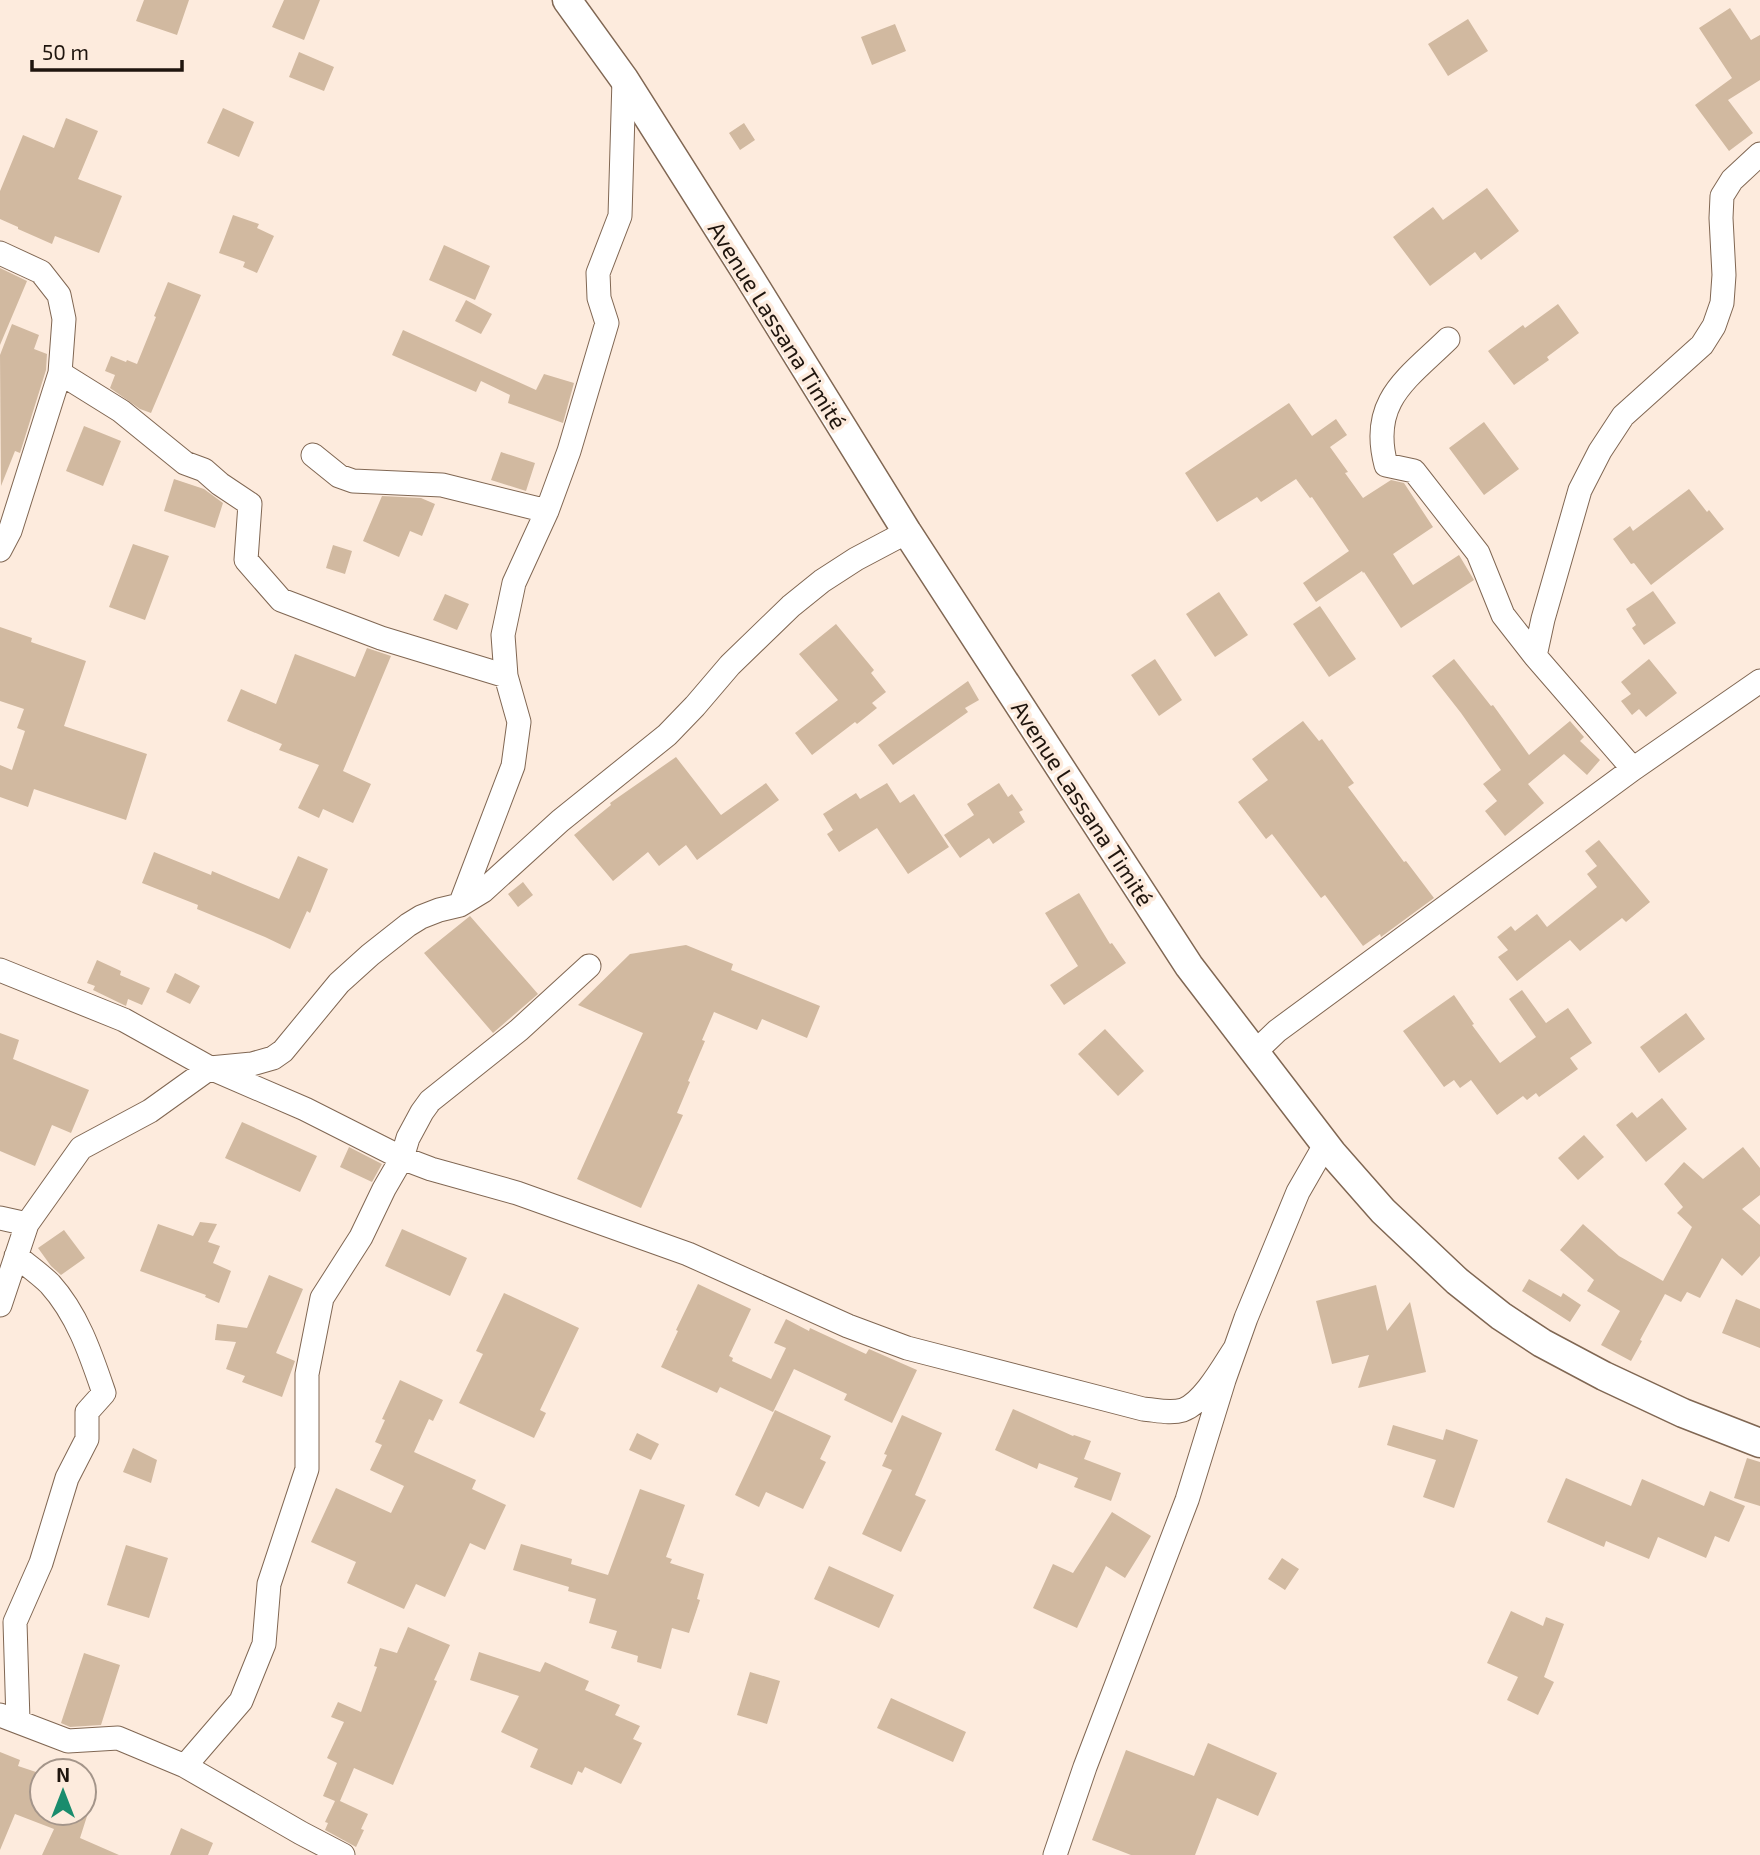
<svg xmlns="http://www.w3.org/2000/svg" width="1760" height="1855" font-family="'Exo 2',sans-serif">
  <style>
    .building { fill: #d1b9a0 }
    .lines { fill: none; stroke-linecap: round; stroke-linejoin: round }
    .minor-casing { stroke: #806753; stroke-width: 25 }
    .tertiary-casing { stroke: #806753; stroke-width: 31 }
    .minor { stroke: #fff; stroke-width: 23 }
    .tertiary { stroke: #fff; stroke-width: 28 }
    .labels { text-anchor: middle; dominant-baseline: central; stroke-width: 7; stroke-linejoin: round; paint-order: stroke }
    .street-label { font-size: 23px; fill: #1f150e; stroke: #fdebdd }
  </style>
  <rect width="100%" height="100%" fill="#fdebdd"/>
  <path class="building" d="M144,0H189L177,35L136,21Z
    M284,0H320L304,40L272,27Z
    M1730,8L1751,40L1760,35V80L1728,100L1753,133L1729,151L1695,105L1732,78L1699,28Z
    M1468,19L1488,51L1448,76L1428,44Z
    M895,24L906,51L872,65L861,37Z
    M299,52L334,67L324,91L289,77Z
    M223,108L254,122L239,157L207,143Z
    M66,118L98,131L78,179L122,196L99,253L55,236L52,244L18,229V227L0,219V191L23,135L54,148Z
    M744,123L755,140L740,150L729,133Z
    M1487,188L1519,231L1481,260L1475,252L1430,286L1393,237L1433,207L1443,220Z
    M233,215L259,224L257,228L274,236L257,273L243,267L245,262L219,253Z
    M444,245L490,266L475,300L429,280Z
    M0,268L27,281L0,345Z
    M168,282L201,295L151,413L140,409L110,388L115,375L105,371L111,356L126,362L127,360L137,364L156,317L154,316Z
    M466,300L492,314L481,334L455,321Z
    M1558,304L1579,333L1547,357L1549,360L1514,385L1488,351L1523,325L1525,328Z
    M12,324L39,335L34,349L47,354L46,370L20,453L15,451L1,486L0,355Z
    M403,330L536,390L544,374L574,383L563,423L508,403L510,395L481,381L476,392L392,355Z
    M1289,403L1312,436L1336,419L1347,435L1330,447L1348,472L1345,473L1363,498L1391,480L1404,483L1433,527L1393,554L1413,585L1459,555L1474,580L1401,628L1364,572L1363,573L1362,571L1316,602L1303,583L1349,551L1312,497L1310,498L1296,479L1261,502L1257,497L1217,522L1185,473Z
    M1484,422L1519,469L1484,495L1449,448Z
    M84,426L121,441L103,486L66,471Z
    M501,452L535,463L526,491L491,480Z
    M174,479L204,489L223,503L215,528L164,511Z
    M1689,489L1707,512L1709,510L1724,529L1651,585L1634,563L1631,564L1613,539L1630,526L1633,531Z
    M382,496L421,498L435,504L422,536L410,531L399,557L363,541Z
    M133,544L169,556L145,620L109,607Z
    M333,545L352,551L345,574L326,568Z
    M1653,591L1676,623L1644,645L1632,628L1636,625L1626,609Z
    M1219,592L1248,635L1215,657L1186,614Z
    M445,594L469,604L457,630L433,620Z
    M1320,606L1356,659L1329,677L1293,624Z
    M836,624L874,670L871,673L886,692L872,703L877,708L857,724L855,722L812,755L795,733L838,700L799,654Z
    M0,627L32,638L31,642L86,661L64,726L147,754L126,820L34,789L28,807L0,797V765L12,770L25,731L17,728L24,709L0,701Z
    M367,648L391,656L343,771L371,784L353,823L323,809L319,818L298,808L319,765L279,750L282,744L227,721L241,689L276,704L295,654L355,677Z
    M1155,659L1182,700L1159,716L1131,675Z
    M1454,659L1491,706L1493,705L1529,755L1570,721L1584,737L1580,741L1600,760L1587,775L1564,754L1528,784L1544,803L1505,836L1485,811L1497,801L1483,784L1501,770L1461,713L1432,676Z
    M1649,659L1677,693L1646,717L1639,709L1632,715L1621,701L1631,694L1621,682Z
    M968,681L979,700L965,708L968,712L893,765L878,745Z
    M1303,721L1319,741L1322,739L1354,783L1348,787L1404,862L1406,861L1434,898L1381,937L1380,934L1363,946L1325,895L1321,898L1272,834L1266,839L1238,802L1268,780L1252,759Z
    M676,757L721,815L766,783L779,800L697,860L686,845L659,866L648,852L613,881L574,835L611,805L610,803Z
    M887,783L900,803L914,794L949,847L908,874L877,828L839,852L827,834L833,830L823,814L856,793L860,799Z
    M999,783L1008,797L1012,794L1023,810L1019,812L1025,822L993,844L989,838L960,858L944,835L974,815L967,804Z
    M1599,840L1650,902L1626,922L1622,918L1580,951L1570,940L1517,981L1498,957L1508,950L1497,937L1511,926L1515,931L1537,914L1547,927L1597,887L1587,874L1597,866L1585,851Z
    M154,852L211,875L212,871L279,899L298,856L328,869L310,913L307,911L290,949L265,937L197,909L198,905L142,883Z
    M523,882L533,895L518,907L508,894Z
    M1079,893L1110,944L1112,943L1126,963L1064,1005L1050,985L1078,966L1045,913Z
    M470,916L538,994L493,1033L424,953Z
    M686,945L733,964L731,970L820,1006L807,1038L762,1019L757,1030L714,1012L702,1040L705,1041L688,1081L690,1082L677,1113L683,1115L641,1208L577,1179L643,1033L578,1005L630,954Z
    M97,960L121,971L120,975L150,988L142,1005L128,999L126,1006L93,990L95,986L87,983Z
    M175,973L200,986L190,1004L166,992Z
    M1522,990L1546,1023L1568,1008L1592,1043L1570,1058L1578,1069L1539,1097L1536,1093L1527,1100L1523,1096L1497,1115L1471,1080L1460,1088L1454,1080L1444,1087L1403,1031L1454,995L1474,1024L1472,1025L1500,1063L1536,1037L1509,999Z
    M1686,1013L1705,1039L1659,1073L1640,1047Z
    M1105,1029L1144,1071L1118,1096L1078,1054Z
    M0,1033L19,1040L13,1059L89,1090L71,1133L52,1125L35,1166L0,1151Z
    M1662,1098L1687,1129L1646,1162L1616,1125L1632,1112L1637,1118Z
    M242,1122L317,1156L300,1192L225,1158Z
    M1584,1135L1604,1157L1578,1180L1558,1158Z
    M349,1147L382,1164L372,1182L340,1167Z
    M1743,1147L1760,1168V1195L1742,1209L1760,1225V1256L1742,1276L1722,1258L1700,1298L1687,1292L1681,1302L1665,1294L1640,1340L1642,1341L1631,1361L1601,1345L1620,1311L1587,1291L1594,1280L1560,1250L1583,1224L1619,1256L1663,1281L1692,1227L1677,1213L1683,1207L1664,1184L1684,1162L1703,1179Z
    M200,1222L217,1224L208,1242L220,1246L213,1263L231,1271L219,1303L205,1297L206,1295L140,1271L158,1224L193,1236Z
    M402,1229L467,1258L450,1296L385,1266Z
    M64,1230L85,1258L61,1275L51,1266L38,1248Z
    M269,1275L303,1289L276,1353L295,1361L282,1397L242,1382L245,1376L226,1369L236,1342L215,1340L217,1324L247,1328Z
    M1529,1279L1561,1297L1563,1293L1581,1305L1570,1322L1522,1291Z
    M698,1284L751,1309L729,1356L733,1358L732,1361L771,1379L786,1348L774,1343L786,1319L809,1331L810,1328L866,1354L869,1349L917,1370L892,1423L844,1400L847,1394L794,1369L773,1412L720,1387L717,1393L661,1367L678,1331L676,1330Z
    M1376,1285L1387,1331L1410,1302L1426,1372L1358,1388L1369,1355L1332,1364L1316,1301Z
    M504,1293L579,1328L540,1410L546,1413L534,1438L459,1403L483,1354L476,1351Z
    M1736,1299L1760,1309V1348L1722,1333Z
    M400,1380L443,1400L433,1421L429,1419L414,1452L476,1480L472,1489L506,1505L485,1550L470,1543L445,1597L416,1584L404,1609L347,1583L356,1562L311,1542L336,1488L391,1513L404,1486L370,1470L382,1445L375,1442L385,1420L382,1419Z
    M1013,1409L1073,1436L1074,1435L1091,1441L1084,1459L1121,1473L1111,1501L1074,1487L1078,1478L1039,1463L1037,1469L995,1450Z
    M775,1410L831,1436L820,1459L826,1462L803,1509L766,1492L759,1507L735,1495Z
    M902,1415L942,1433L915,1495L926,1500L901,1552L862,1534L892,1470L882,1466L887,1455L884,1454Z
    M1393,1425L1443,1440L1446,1429L1478,1440L1454,1508L1423,1497L1436,1460L1387,1445Z
    M637,1433L659,1444L651,1460L629,1450Z
    M133,1448L157,1460L151,1483L123,1472Z
    M1747,1458L1760,1462V1506L1734,1498Z
    M1566,1478L1631,1506L1642,1479L1704,1506L1710,1491L1745,1506L1729,1542L1715,1536L1706,1558L1658,1537L1649,1559L1606,1541L1604,1547L1547,1522Z
    M640,1489L685,1505L666,1557L672,1559L670,1563L704,1574L697,1599L700,1600L689,1633L672,1628L661,1669L637,1662L638,1656L611,1648L617,1631L589,1623L596,1599L568,1591L569,1587L513,1570L521,1544L572,1559L571,1564L608,1575Z
    M1112,1512L1151,1536L1125,1578L1106,1566L1077,1628L1033,1608L1053,1564L1073,1573Z
    M126,1545L168,1558L149,1618L107,1605Z
    M1282,1558L1299,1569L1285,1590L1268,1579Z
    M829,1566L894,1595L879,1628L814,1599Z
    M1511,1611L1543,1626L1546,1617L1564,1624L1544,1677L1554,1682L1538,1715L1507,1700L1518,1677L1487,1663Z
    M408,1627L450,1645L434,1680L437,1681L393,1785L354,1768L340,1801L368,1814L361,1829L364,1830L356,1847L325,1830L328,1823L325,1822L335,1801L323,1796L337,1763L327,1758L344,1722L331,1717L338,1702L361,1712L377,1667L374,1666L380,1648L397,1653Z
    M479,1652L540,1672L545,1662L589,1681L585,1690L620,1705L615,1715L640,1726L633,1739L642,1743L621,1784L585,1767L582,1773L578,1771L572,1785L530,1767L538,1749L501,1732L519,1696L470,1680Z
    M84,1653L120,1665L101,1725L70,1727L61,1723Z
    M750,1672L780,1681L767,1724L737,1715Z
    M891,1698L966,1732L953,1762L877,1728Z
    M1208,1743L1277,1773L1258,1816L1217,1798L1195,1855H1131L1092,1840L1126,1750L1194,1776Z
    M0,1752L20,1760L18,1766L42,1774V1813H88L80,1838L119,1855H42L54,1829L15,1814L0,1850Z
    M181,1828L213,1843L208,1855H170Z"/>
  <g class="lines">
    <defs>
      <path id="minor" d="M0,253L41,272L59,295L64,319L60,373L10,531L0,550
        M1448,339C1407,379 1369,401 1386,465L1414,471L1478,553L1503,615L1535,656L1633,769
        M60,373L121,411L185,463L204,470L220,484L250,504L246,560L281,600L381,638L506,676
        M313,455L339,476L353,481L442,485L547,511
        M1535,656L1543,619L1580,490L1600,451L1623,416L1702,345L1714,326L1722,303L1724,275L1721,218L1722,196L1732,180L1760,154
        M460,905L513,766L519,722L506,676L503,635L514,583L547,511L569,451L607,323L599,298L598,273L620,216L624,79
        M0,970L124,1020L210,1068L305,1109L402,1158L431,1169L517,1193L688,1254L848,1326L907,1348L1143,1409C1156,1410 1170,1414 1183,1410C1203,1403 1223,1367 1234,1350
        M1254,1053L1277,1031L1633,769L1760,681
        M0,1218L27,1224
        M16,1256C27,1265 40,1274 50,1284C78,1315 91,1355 104,1393L87,1412V1439L67,1478L41,1563L15,1622L18,1721
        M0,1305L27,1224L81,1148L150,1111L210,1068L252,1064L273,1058L283,1051L339,983L370,955L408,925L421,917L439,910L460,905L483,891L560,821L667,735L695,706L730,665L791,606L822,581L856,559L907,532
        M0,1715L68,1741L118,1738L185,1766L301,1833L343,1855
        M185,1766L241,1701L264,1644L269,1584L307,1469V1374L322,1298L361,1237L384,1189L402,1158L408,1138L422,1112L430,1101L519,1030L589,966
        M1055,1855L1085,1767L1187,1500L1224,1380L1246,1318L1298,1192L1325,1145"/>
      <path id="tertiary" d="M567,0L624,79L748,275L907,532L1189,966L1332,1153L1383,1211L1457,1281L1501,1316L1542,1343L1604,1376L1683,1413L1760,1443"/>
    </defs>
    <use href="#minor" class="minor-casing"/>
    <use href="#tertiary" class="tertiary-casing"/>
    <use href="#minor" class="minor"/>
    <use href="#tertiary" class="tertiary"/>
  </g>
  <g class="labels">
    <g class="street-label">
      <text transform="translate(778 325) rotate(58)">Avenue Lassana Timité</text>
      <text transform="translate(1083 803) rotate(57)">Avenue Lassana Timité</text>
    </g>
  </g>
  <g transform="translate(63 1792)"><circle r="33" fill="#fdebdd" stroke="#a4958a" stroke-width="2"/>
  <path d="M0-5L12 26L0 18L-12 26Z" fill="#1a8c6d"/>
  <text y="-10" font-size="19" font-weight="bold" text-anchor="middle" fill="#1f150e">N</text>
  </g>
  <path d="M32 60v10h150v-10" fill="none" stroke="#1f150e" stroke-width="3.5"/>
  <text x="42" y="60" font-size="21" fill="#1f150e" stroke="#fdebdd" stroke-width="5" paint-order="stroke">50 m</text>
</svg>
